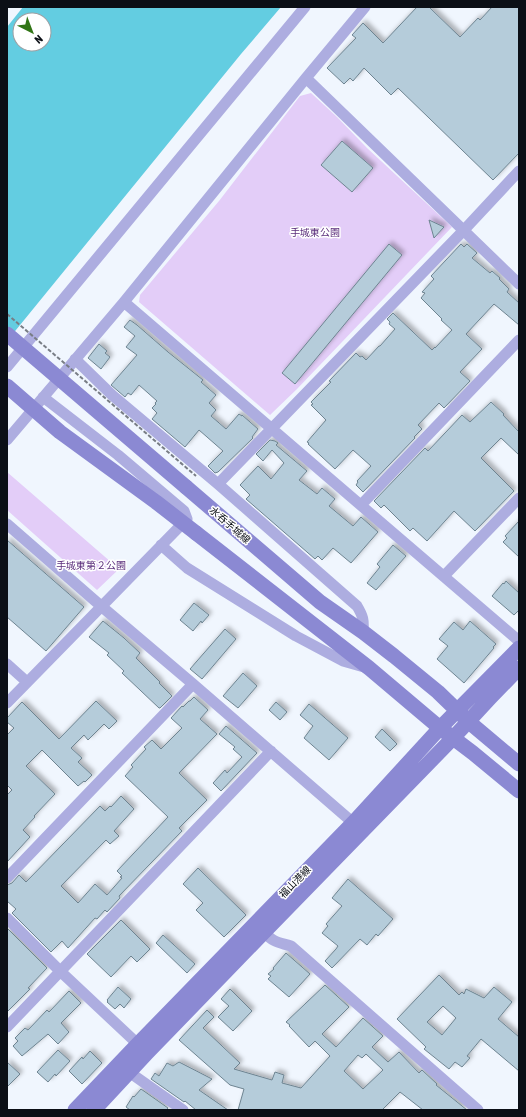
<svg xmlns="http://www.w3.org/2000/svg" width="526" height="1117" font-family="'Asap Condensed','Noto Sans JP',sans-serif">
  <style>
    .green { fill: #e3cdf8 }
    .water { fill: #63cde1; fill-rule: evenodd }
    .building { fill: #b5ccda; stroke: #6e8491; fill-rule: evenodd; filter: url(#shadow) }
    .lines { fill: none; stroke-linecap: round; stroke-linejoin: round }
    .street { stroke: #adade0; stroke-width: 11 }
    .secondary { stroke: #8b89d3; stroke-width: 15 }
    .path-bridge { stroke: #787d85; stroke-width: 2; stroke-dasharray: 4 2; stroke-linecap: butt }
    .secondary-bridge { stroke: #8b89d3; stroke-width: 15 }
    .labels { text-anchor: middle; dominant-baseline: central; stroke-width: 3; stroke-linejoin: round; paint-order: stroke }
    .park-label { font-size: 10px; fill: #5b2e7c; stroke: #fff }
    .street-label { font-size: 10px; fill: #0b0f16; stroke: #fff }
  </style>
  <defs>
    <filter id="shadow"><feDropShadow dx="3" dy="-3" stdDeviation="2" flood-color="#0004"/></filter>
  </defs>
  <rect width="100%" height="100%" fill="#f0f6fe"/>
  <path class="green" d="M311,93L337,117L367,148L452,227L297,389L270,415L139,302L140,295L219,201L300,96Z
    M7,472L119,569L97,590L7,510Z"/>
  <path class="water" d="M23,7H281L241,54L7,341V27ZM20,20H44V44H20Z"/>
  <path class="building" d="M417,7H429L460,37L478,18L480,20L492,7H519V153L493,180L398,88L391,95L364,68L353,81L350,78L344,84L327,68L356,38L352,35L363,23L383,43Z
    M342,141L373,168L352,192L321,165Z
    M429,220L444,227L434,238Z
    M389,244L402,255L295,384L282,373Z
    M461,244L464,247L467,244L477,253L472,258L490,273L492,271L500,278L499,279L509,289L507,292L519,303V325L494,304L466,334L482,349L460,372L470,381L444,408L439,403L418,425L422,429L414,437L415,438L363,492L356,485L358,482L357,481L371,466L353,450L335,469L308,444L309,443L307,442L326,420L311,405L313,404L311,402L331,382L329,381L356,353L360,357L362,356L366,360L379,346H380L395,329L389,324L390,322L387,319L393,313L432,350L435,347V348L452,330L441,320L442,319L421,298L425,293L422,292L434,279L431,276Z
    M130,320L137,325L168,352L203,380L201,382L216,395L209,403L216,410L211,416L226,429L239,414L242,416V415L258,429L252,437L253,438L218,472L215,473L208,466L223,451L199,430L185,447L152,419L157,413L152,408L156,404L155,403L157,401L139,385L131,395L128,393L125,397L111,385L137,355L126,347L135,336L124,327Z
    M99,344L107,351L105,353L110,357L101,369L88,358Z
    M491,402L504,414L503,415L519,432V455L501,438L481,458L514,491L475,531L454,511L427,541L413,528L410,531L384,505L381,508L374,501L425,448L428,451L462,415L470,422Z
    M270,440L275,441L278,443L276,445L307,471L299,480L317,494L322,488L335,499L329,506L353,526L361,517L378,532L351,563L333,548L322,560L318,556L315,559L246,499L250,495L240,485L258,466L271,479L284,463L272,450L263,461L256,454Z
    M519,521V557L503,542L507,538L505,536Z
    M7,540L84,607L46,651L7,617Z
    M393,545L406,556L376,590L367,583L380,567L377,564Z
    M506,581L519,593V610L514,615L492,596L503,583L504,584Z
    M194,603L209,615L202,623L201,621L193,631L180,620Z
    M103,621L124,638L140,653L136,658L160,682L159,683L172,696L160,708H159L122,673L124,671L107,655L109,653L89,637Z
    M470,621L496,644L493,647L494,648L464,683L437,659L448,646L439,639L454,622L463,630Z
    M225,629L236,639L202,679L190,669Z
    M243,673L257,686L238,708L223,696Z
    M194,697L208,710L200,719L217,734L179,773L207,800L179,828L182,831L119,896L120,898L107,912L105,910L97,919L95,918L68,948L62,941L51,952L12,913L16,909L7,901V885L12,883L19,875L26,882L100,806L105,811L110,806L111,807L121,796L134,809L114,831L119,836L110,844L106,840L61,886L78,903L95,884L107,895L122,878L120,877L122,876L117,871L168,817L125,776L133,767L131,765L146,749L144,747L152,740L161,749L182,728L171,718L182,706L183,707L189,701H190Z
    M96,701L117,721L109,729L104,724L88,740L84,735L71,748L82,758L78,762L92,775L85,782L84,781L78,786L42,750L26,766L55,794L34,816L35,817L23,830L30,837L7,862V795L12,790L7,785V735L14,728L7,722V718L22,702L59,739Z
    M276,702L287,712L280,720L269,710Z
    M309,704L348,738L329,760L304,738L313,726L300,715Z
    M226,726L257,753L221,791L213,783L225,770L227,773L242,757L233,749L235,747L219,734Z
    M382,729L397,744L390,751L375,737Z
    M198,868L246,915L224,937L196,910L203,903L183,884Z
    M348,879L393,919L378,936L376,934L367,945L360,939L332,968L325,961L336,949L338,946L322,933L328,926L326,924L342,906L332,898Z
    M121,920L150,949L137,962L131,956L111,977L87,954Z
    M7,928L47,968L28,988L30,989L7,1012Z
    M163,935L195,964L187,973L156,943Z
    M286,953L310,974L289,997L268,979L271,976L268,974L274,969L273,968Z
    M439,975L459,995L462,992L464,994L466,989L484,998L494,987L512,1002L498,1019L519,1037V1071L481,1039L467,1056L470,1058L462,1067L455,1062L449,1069L424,1049L426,1047L397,1019ZM443,1006L456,1018L442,1035L427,1022Z
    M325,985L349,1007L322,1034L336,1047L363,1018L383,1036L372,1047L388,1062L399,1052L419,1073L422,1070L437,1084L436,1085L467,1110H423L400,1092L382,1110H238L244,1089L230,1085L179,1040L207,1010L214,1017L203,1028L240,1063L234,1069L272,1080L275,1072L284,1075L282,1083L301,1088L330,1056L315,1041L309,1047L289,1026L290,1025L286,1022ZM366,1054L383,1070L363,1089L344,1071L358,1055L362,1058Z
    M118,987L131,999L124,1008L120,1004L115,1009L107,1002L108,1001L107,1000Z
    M230,989L252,1011L233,1031L218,1017L229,1006L221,999Z
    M69,991L81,1003L61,1023L69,1032L58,1044L48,1034L22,1056L13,1046L18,1041L15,1038L25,1028L28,1030L47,1010L49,1012Z
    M58,1050L70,1061L56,1076L55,1074L48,1082L37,1072Z
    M90,1051L102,1063L82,1084L69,1071L82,1057L83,1059Z
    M7,1062L20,1074L7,1087Z
    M179,1062L212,1079L199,1090L228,1110H196L185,1101L184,1102L151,1079L155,1073L159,1076L167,1063L173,1066Z
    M141,1089L168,1108L166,1110H130L126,1107L133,1096L134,1097Z"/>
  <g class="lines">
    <path class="street" d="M306,78L519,284
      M124,302L519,641
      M75,359L112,395L218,484L357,606C363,616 364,620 363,632
      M7,367L305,7
      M7,440L124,302L306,78L365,7
      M218,484L464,230L519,171
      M361,505L519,340
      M7,524L101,606L193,684L358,827
      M161,545L187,568L296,636L343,661L364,667
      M444,576L519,498
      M7,664L27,682
      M7,703L187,519L184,511L118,455L43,397
      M7,878L193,684
      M7,918L60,971L142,1048
      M264,932C274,943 278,942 291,946L478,1110
      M7,1027L271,751
      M129,1072L183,1110"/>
    <path class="secondary" d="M186,487L320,602L363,632L394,656L438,692L469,722L519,764
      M196,533L369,668L440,728L473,753L519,791
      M75,1110L138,1044L353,823L440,728L519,648
      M94,1110L147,1053L264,932L453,738L490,698L519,668"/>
    <path class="path-bridge" d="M7,314L196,476"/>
    <path class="secondary-bridge" d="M7,334L186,487
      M7,386L60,432L156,502L196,533"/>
  </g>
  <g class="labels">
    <g class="park-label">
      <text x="315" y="232">手城東公園</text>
      <text x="91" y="565">手城東第２公園</text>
    </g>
    <g class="street-label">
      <text transform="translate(230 525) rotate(41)">水呑手城線</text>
      <text transform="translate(295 882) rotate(-46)">福山港線</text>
    </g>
  </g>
  <rect width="526" height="1117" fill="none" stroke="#0b0f16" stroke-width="16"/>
  <g transform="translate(32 32) rotate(138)"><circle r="19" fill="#ffffff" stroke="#9d9fa2"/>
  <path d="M0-3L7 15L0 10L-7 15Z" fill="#317516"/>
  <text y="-6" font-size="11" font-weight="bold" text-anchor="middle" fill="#0b0f16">N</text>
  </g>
</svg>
